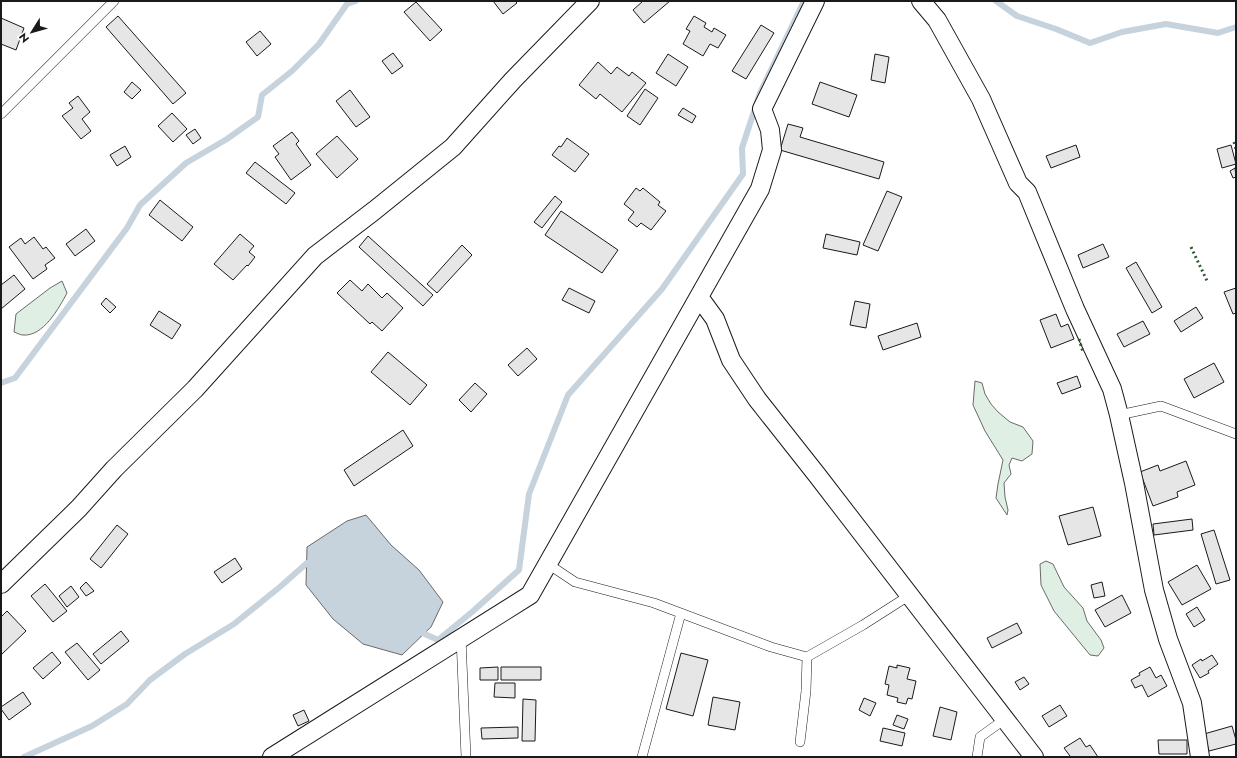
<svg xmlns="http://www.w3.org/2000/svg" width="1237" height="758" font-family="Jost,sans-serif">
  <style>
    .green { fill: #e0efe3; stroke: #6a6a6a }
    .water { fill: #c6d2dc; stroke: #6a6a6a }
    .lines { fill: none; stroke-linecap: round; stroke-linejoin: round }
    .stream { stroke: #c6d2dc; stroke-width: 6 }
    .building { fill: #e6e6e6; stroke: #1a1a1a }
    .service-casing { stroke: #1a1a1a; stroke-width: 10 }
    .minor-casing { stroke: #1a1a1a; stroke-width: 20 }
    .service { stroke: #fff; stroke-width: 9 }
    .minor { stroke: #fff; stroke-width: 18 }
    .hedge { stroke: #2b5a34; stroke-width: 3; stroke-dasharray: 2 3; stroke-linecap: butt }
  </style>
  <rect width="100%" height="100%" fill="#fff"/>
  <path class="green" d="M62,281L67,293C59,308 43,337 23,335C20,335 17,333 14,332L16,314L50,288Z
    M975,381L982,383L985,394L991,404L998,412L1010,422L1023,427L1033,441L1032,454L1022,461L1012,458L1009,465L1011,474L1004,483L1005,497L1008,510L1007,515L996,498L998,484L1003,460L985,431L973,405Z
    M1046,561L1053,564L1064,587L1083,608L1087,621L1101,640L1104,648L1098,656L1090,655L1054,611L1041,585L1040,564Z"/>
  <path class="water" d="M366,515L391,545L419,570L443,602L431,627L402,655L363,644L333,619L306,585L307,547L347,521Z"/>
  <g class="lines">
    <path class="stream" d="M996,1L1017,16L1056,29L1090,43L1122,32L1166,24L1218,33L1236,27
      M1,383L15,378L127,228L140,205L186,163L227,139L258,117L262,95L292,71L319,44L347,4L356,1
      M416,630L438,640L472,612L519,570L529,494L568,395L662,289L743,174L742,148L760,93L804,1
      M24,757L92,726L127,704L150,680L185,654L234,624L281,586L307,563L314,562"/>
  </g>
  <path class="building" d="M493,1H515L517,3L503,14Z
    M643,1H670L644,23L633,10Z
    M416,2L442,30L430,41L404,12Z
    M118,16L186,93L173,104L106,27Z
    M694,16L706,23L704,27L712,32L714,28L726,35L718,48L710,44L703,56L683,44L690,31L686,29Z
    M1,18L24,28L16,50L1,44Z
    M761,25L774,33L746,79L732,71Z
    M260,31L271,44L257,56L246,42Z
    M393,53L403,66L392,74L382,61Z
    M668,54L688,67L676,86L656,73Z
    M875,54L889,57L885,83L871,80Z
    M598,62L611,74L617,67L629,76L632,72L646,83L622,112L600,94L596,99L579,85Z
    M132,82L141,90L132,99L124,92Z
    M820,82L857,95L849,117L812,104Z
    M645,89L658,98L640,125L627,116Z
    M350,90L370,117L356,127L336,101Z
    M78,96L90,112L82,119L91,131L81,139L62,116L73,108L69,103Z
    M683,108L696,116L692,123L678,115Z
    M172,113L187,129L173,142L158,126Z
    M788,124L803,128L800,137L884,162L879,179L780,150Z
    M195,129L201,138L193,144L186,135Z
    M292,132L299,141L296,144L311,165L291,180L275,157L279,154L273,146Z
    M337,136L358,159L337,178L316,154Z
    M567,138L589,154L575,172L552,155L559,146L561,147Z
    M1076,145L1080,157L1051,168L1046,156Z
    M1231,145L1236,164L1222,168L1217,149Z
    M125,146L131,157L117,166L110,155Z
    M255,162L295,193L286,204L246,173Z
    M1235,168L1236,177L1233,178L1230,171Z
    M636,188L640,191L643,188L660,202L658,205L666,211L651,230L641,223L637,227L628,220L634,212L624,204Z
    M887,191L902,197L878,251L863,245Z
    M555,196L562,202L542,228L534,222Z
    M160,200L193,227L182,241L149,215Z
    M561,211L618,250L602,273L545,235Z
    M86,229L95,241L75,256L66,244Z
    M240,234L254,246L249,252L255,257L248,266L247,265L233,280L214,264Z
    M826,234L860,242L857,255L823,248Z
    M368,236L433,295L423,306L359,247Z
    M34,237L43,249L46,247L55,258L45,265L47,269L33,279L9,247L21,238L25,244Z
    M1103,244L1109,257L1083,268L1078,255Z
    M462,245L472,255L437,293L427,284Z
    M1136,262L1162,307L1152,313L1126,268Z
    M14,275L25,289L1,309V285Z
    M350,280L362,291L368,284L382,298L387,293L403,308L382,331L372,322L370,324L337,293Z
    M569,288L595,301L589,313L562,300Z
    M1236,288V313L1233,314L1224,292Z
    M106,298L116,307L110,313L101,304Z
    M855,301L870,304L866,328L850,325Z
    M1196,307L1203,318L1181,332L1174,321Z
    M159,311L181,325L172,339L150,325Z
    M1056,314L1061,327L1068,324L1074,339L1051,348L1040,320Z
    M1143,321L1150,334L1124,347L1117,334Z
    M917,323L921,337L883,350L878,336Z
    M527,348L537,359L518,376L508,365Z
    M388,352L427,385L410,405L371,372Z
    M1214,363L1224,382L1194,398L1184,379Z
    M1077,376L1081,387L1062,394L1057,383Z
    M475,383L487,394L471,412L459,400Z
    M403,430L413,446L354,486L344,470Z
    M1186,461L1195,485L1177,492L1178,497L1153,506L1140,472L1158,465L1160,471Z
    M1093,507L1101,536L1068,545L1059,516Z
    M1192,519L1193,530L1154,535L1153,524Z
    M117,525L128,534L101,568L90,559Z
    M1214,530L1230,580L1216,584L1201,534Z
    M235,558L242,569L222,583L214,572Z
    M1197,565L1211,589L1182,605L1168,582Z
    M86,582L94,591L86,596L80,588Z
    M1102,582L1105,596L1094,598L1091,585Z
    M45,584L67,611L53,622L31,596Z
    M71,586L79,597L67,607L59,596Z
    M1122,595L1131,613L1105,627L1095,610Z
    M1197,607L1205,620L1194,627L1186,614Z
    M7,611L26,631L1,655V617Z
    M1017,623L1022,633L992,648L987,638Z
    M121,631L129,641L101,664L93,654Z
    M77,643L100,670L88,680L65,652Z
    M52,652L61,663L43,679L33,668Z
    M681,653L708,660L693,716L666,709Z
    M1212,655L1218,664L1208,671L1209,673L1200,678L1192,665L1201,659L1202,661Z
    M897,665L910,668L907,679L916,681L912,699L908,698L906,704L897,702L898,698L887,695L889,685L885,684L889,666L897,668Z
    M498,667V680H480V668Z
    M501,667H541V680H501Z
    M1150,667L1156,678L1161,675L1167,686L1148,697L1142,685L1135,688L1131,680L1140,675L1139,673Z
    M1024,677L1029,684L1020,690L1015,682Z
    M495,683H515V698L494,697Z
    M23,692L31,704L9,720L1,709V707Z
    M713,697L740,702L735,730L708,725Z
    M864,698L876,703L870,716L859,710Z
    M523,699L536,700L535,741H522Z
    M1060,705L1067,716L1049,727L1042,716Z
    M940,707L957,712L951,740L933,736Z
    M304,710L309,721L298,726L293,715Z
    M897,715L908,719L904,729L893,725Z
    M1232,726L1236,740V744L1209,751L1204,734Z
    M518,727V738L482,739L481,728Z
    M883,728L905,733L902,746L880,741Z
    M1080,738L1086,747L1090,745L1098,757H1069L1070,756L1064,748Z
    M1158,740H1187V754H1159Z"/>
  <g class="lines">
    <defs>
      <path id="service" d="M1,114L114,1
        M1119,415L1161,406L1236,434
        M548,564L575,582L654,603L771,647L807,657L863,625L910,595
        M461,638L466,757
        M800,742L806,691L807,657
        M642,757L681,613
        M977,757L980,737L1005,719"/>
      <path id="minor" d="M921,1L937,20L981,99L1018,183L1027,192L1075,309L1112,389L1119,415L1134,483L1154,590L1168,639L1192,703L1200,757
        M699,297L715,319L731,360L757,399L817,475L1034,757
        M1,584L79,508L114,469L195,389L315,256L375,210L453,147L513,80L590,1
        M272,757L530,595L760,189L772,150L770,130L762,109L815,1"/>
    </defs>
    <use href="#service" class="service-casing"/>
    <use href="#minor" class="minor-casing"/>
    <use href="#service" class="service"/>
    <use href="#minor" class="minor"/>
    <path class="hedge" d="M1234,142L1236,149
      M1191,247L1208,283
      M1079,339L1083,352"/>
  </g>
  <rect width="1237" height="758" fill="none" stroke="#1a1a1a" stroke-width="4"/>
  <g transform="translate(32 32) rotate(233)" stroke="#ffffff" stroke-width="3" paint-order="stroke">
  <path d="M0-3L7 15L0 10L-7 15Z" fill="#1a1a1a"/>
  <text y="-6" font-size="11" font-weight="bold" text-anchor="middle" fill="#1a1a1a">N</text>
  </g>
</svg>
